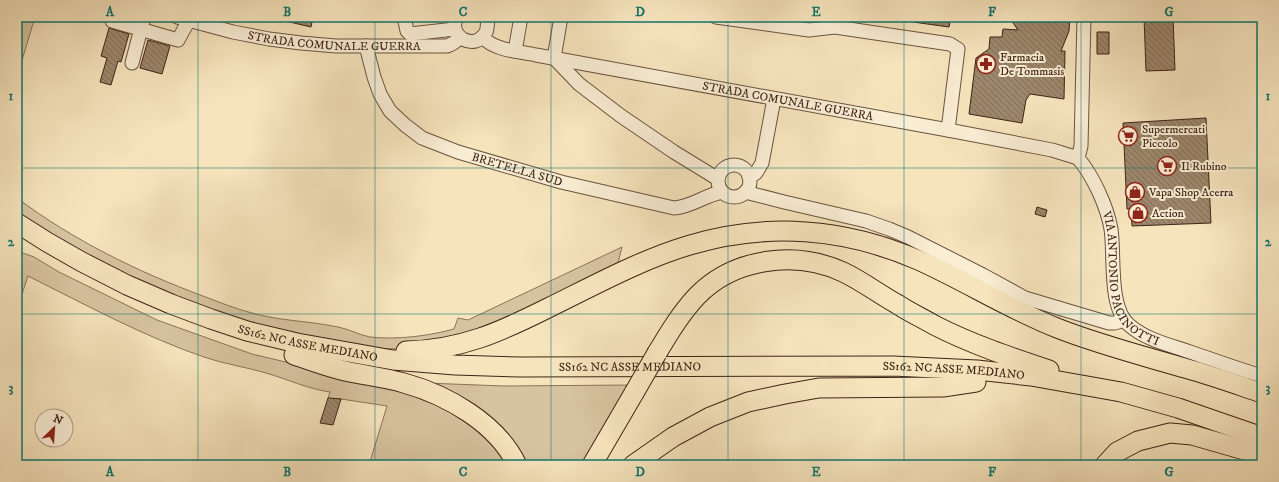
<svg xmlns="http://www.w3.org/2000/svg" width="1279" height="482" viewBox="0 0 1279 482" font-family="'IM FELL DW Pica',serif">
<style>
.grass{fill:#d7c3a0;stroke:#8a735a}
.building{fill:url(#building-back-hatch);stroke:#3d2315}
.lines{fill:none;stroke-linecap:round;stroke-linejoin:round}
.minor-casing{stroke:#6b533f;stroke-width:15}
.highway-casing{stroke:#3d2315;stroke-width:21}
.minor{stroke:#f9edd4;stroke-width:13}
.highway{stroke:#f6e4bd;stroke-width:19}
.highway-bridge-casing{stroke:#3d2315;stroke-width:21;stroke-linecap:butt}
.highway-bridge{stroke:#f6e4bd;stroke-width:19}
.grid{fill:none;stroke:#0f766e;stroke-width:1;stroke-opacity:0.55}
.labels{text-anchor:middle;stroke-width:4;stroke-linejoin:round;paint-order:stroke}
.street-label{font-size:12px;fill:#3d2315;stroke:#f9edd4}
.poi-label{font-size:12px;fill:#3d2315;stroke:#f9edd4;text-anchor:start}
.neatline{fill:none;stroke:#0f766e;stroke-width:1.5}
.grid-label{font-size:13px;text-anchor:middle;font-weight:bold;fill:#0f766e}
</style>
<defs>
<pattern id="building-back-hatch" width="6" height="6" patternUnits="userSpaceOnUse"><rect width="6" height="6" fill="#9d876c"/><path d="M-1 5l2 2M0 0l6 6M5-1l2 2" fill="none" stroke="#816e58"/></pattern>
</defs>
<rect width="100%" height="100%" fill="#f6e4bd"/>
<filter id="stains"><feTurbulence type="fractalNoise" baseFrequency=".005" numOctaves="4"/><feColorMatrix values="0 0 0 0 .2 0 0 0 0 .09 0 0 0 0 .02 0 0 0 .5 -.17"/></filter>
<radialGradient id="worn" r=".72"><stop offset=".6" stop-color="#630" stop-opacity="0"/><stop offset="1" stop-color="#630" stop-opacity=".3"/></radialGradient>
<path class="grass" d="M17,17H35L17,77Z
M17,198C73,240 138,272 203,296C219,302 236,309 252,313C280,321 310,321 338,327C349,329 359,335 370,337C396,340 429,336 454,329L458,318L468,320L622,247L616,271L496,329L421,348L379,349L292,334L218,314L178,300L56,241L17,214Z
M17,251L34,257L59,272L157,320L252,354L336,374L398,385L473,422L513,465H369L387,406L341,399L328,398L330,392C308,389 287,379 266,373C246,367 224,364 204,357C145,337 84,304 28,276L22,294L17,293Z
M425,383L504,386L631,385L585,465H522Z"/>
<path class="building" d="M282,17H313L311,27L281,20Z
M913,17H951L949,27L913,22Z
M1009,17H1070L1069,31L1061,51H1065L1064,99L1030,94L1026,100L1022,123L969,114L976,58L989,49L990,37H1002L1003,29L1018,30Z
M1144,17H1173L1175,70L1146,71Z
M109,28L129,34L121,62L118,61L111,85L100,82L107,58L101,56Z
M1097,32H1109V54H1097Z
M148,40L170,46L162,74L140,68Z
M1206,118L1211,223L1132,226L1131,209H1127L1123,123Z
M1037,207L1047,210L1045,217L1035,214Z
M328,398L341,399L333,425L320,423Z"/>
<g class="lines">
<defs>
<g id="minor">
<path d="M113,17L112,21L178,40L189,20"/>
<path id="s1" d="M177,17L233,32L269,39L301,43L336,46H447C452,44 458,42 458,35"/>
<path d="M404,17L407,31L410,34L455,29"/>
<path d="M457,17C446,37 476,52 486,32C488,28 487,22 488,17"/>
<path d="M716,17L809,30L835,27L950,44L958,49L948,130"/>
<path id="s2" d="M482,37C496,51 518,51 536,55L948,130L1052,150L1078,158"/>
<path id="s3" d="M366,46L374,77L380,94L390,111L405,125L422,138L458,152L561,182L674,208C692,207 705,195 722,192"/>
<path d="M515,51L521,17"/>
<path d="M554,58L579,84L621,116L674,152L718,179"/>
<path d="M554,58L561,17"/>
<path d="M132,63L144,17"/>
<path id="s4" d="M1078,158C1093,176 1107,206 1111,229C1115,255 1108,307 1129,325C1146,340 1170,345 1190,352C1214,360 1238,369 1262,376"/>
<path d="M1078,158L1081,146L1084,17"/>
<circle cx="734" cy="181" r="16"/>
<path d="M749,177L756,173L762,163L774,99"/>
<path d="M745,192L784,202L866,221L889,229L908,237L983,275L1025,298L1109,323H1115L1124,320"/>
</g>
<g id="highway">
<path id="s5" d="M17,223L47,242L82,262L127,285L171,304L211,319L247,331L297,343L393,360L455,365L520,367L893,366L977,370L1031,376L1121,392L1178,408L1262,437"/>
<path d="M406,351C461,350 500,332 548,308C593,286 642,259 690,245C767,222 845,228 918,260C965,281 1009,309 1057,328C1100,345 1144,356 1188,369C1213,376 1238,385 1262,393"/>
<path d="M657,353C669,333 681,313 697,296C734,258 795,250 843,272C862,281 879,294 897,304C909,312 922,318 934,325C971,344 1010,357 1049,370"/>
<path d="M294,355C309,360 325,366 341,370C361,375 383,377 404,383C447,395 497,423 517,465"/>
<path d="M592,465L634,393"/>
<path d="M633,465L673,437L710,417L748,402L785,394L819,388L943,387L976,382"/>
<path d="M1105,465L1117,452L1138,441L1170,433L1192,435L1262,455"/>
</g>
</defs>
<use href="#minor" class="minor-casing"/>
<use href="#highway" class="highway-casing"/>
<use href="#minor" class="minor"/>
<use href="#highway" class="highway"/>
<defs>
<path id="highway-bridge" d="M634,393L657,353"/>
</defs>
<use href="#highway-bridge" class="highway-bridge-casing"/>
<use href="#highway-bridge" class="highway-bridge"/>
</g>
<path class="grid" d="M198,17V465M375,17V465M551,17V465M728,17V465M904,17V465M1081,17V465M17,168H1262M17,314H1262"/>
<defs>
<symbol id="pharmacy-ring" viewBox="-11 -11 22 22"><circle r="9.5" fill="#f9edd4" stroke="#8f2418" stroke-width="1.5"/><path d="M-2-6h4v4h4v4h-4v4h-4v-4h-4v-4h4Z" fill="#8f2418"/></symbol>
<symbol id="supermarket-ring" viewBox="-11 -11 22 22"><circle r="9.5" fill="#f9edd4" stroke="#8f2418" stroke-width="1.5"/><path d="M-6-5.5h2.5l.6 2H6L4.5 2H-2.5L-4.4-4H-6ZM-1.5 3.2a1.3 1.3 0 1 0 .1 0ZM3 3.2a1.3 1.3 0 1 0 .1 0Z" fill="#8f2418"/></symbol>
<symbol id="shop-ring" viewBox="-11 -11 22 22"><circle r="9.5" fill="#f9edd4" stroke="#8f2418" stroke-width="1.5"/><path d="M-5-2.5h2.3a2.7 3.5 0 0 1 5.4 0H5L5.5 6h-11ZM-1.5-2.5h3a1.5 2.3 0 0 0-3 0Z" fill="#8f2418"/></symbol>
</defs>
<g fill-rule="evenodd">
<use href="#pharmacy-ring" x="975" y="53" width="22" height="22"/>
<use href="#supermarket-ring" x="1117" y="125" width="22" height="22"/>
<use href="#supermarket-ring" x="1156" y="155" width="22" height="22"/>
<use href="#shop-ring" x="1124" y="181" width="22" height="22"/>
<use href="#shop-ring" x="1127" y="202" width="22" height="22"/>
</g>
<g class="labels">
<g class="street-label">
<text dy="4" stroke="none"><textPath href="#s1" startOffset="160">STRADA COMUNALE GUERRA</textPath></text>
<text dy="4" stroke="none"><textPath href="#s2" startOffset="314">STRADA COMUNALE GUERRA</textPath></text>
<text dy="4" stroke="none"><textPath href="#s3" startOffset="212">BRETELLA SUD</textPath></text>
<text dy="4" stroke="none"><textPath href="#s4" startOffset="137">VIA ANTONIO PACINOTTI</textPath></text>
<text dy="4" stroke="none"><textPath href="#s5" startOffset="317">SS162 NC ASSE MEDIANO</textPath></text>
<text dy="4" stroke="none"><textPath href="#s5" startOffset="641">SS162 NC ASSE MEDIANO</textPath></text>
<text dy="4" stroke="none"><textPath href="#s5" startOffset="965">SS162 NC ASSE MEDIANO</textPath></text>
</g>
<g class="poi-label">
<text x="1000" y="61">Farmacia<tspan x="1000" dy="14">De Tommasis</tspan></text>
<text x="1142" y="133">Supermercati<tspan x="1142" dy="14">Piccolo</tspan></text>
<text x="1181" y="170">Il Rubino</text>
<text x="1149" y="196">Vapa Shop Acerra</text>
<text x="1152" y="217">Action</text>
</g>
</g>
<rect width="1279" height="482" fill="none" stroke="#f6e4bd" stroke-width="44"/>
<g transform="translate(54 428) rotate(25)"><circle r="19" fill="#f9edd4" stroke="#ae9c88"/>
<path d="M0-3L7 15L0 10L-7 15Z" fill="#8f2418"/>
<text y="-6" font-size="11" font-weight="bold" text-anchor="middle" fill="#3d2315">N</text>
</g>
<rect x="22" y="22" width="1235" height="438" class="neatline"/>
<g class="grid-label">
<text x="110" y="16">A</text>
<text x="287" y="16">B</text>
<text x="463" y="16">C</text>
<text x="640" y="16">D</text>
<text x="816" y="16">E</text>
<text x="992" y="16">F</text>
<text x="1169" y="16">G</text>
<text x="11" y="100">1</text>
<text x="1268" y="100">1</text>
<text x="11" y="246">2</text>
<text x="1268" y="246">2</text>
<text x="11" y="392">3</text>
<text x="1268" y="392">3</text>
<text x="110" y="476">A</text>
<text x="287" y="476">B</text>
<text x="463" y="476">C</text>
<text x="640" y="476">D</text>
<text x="816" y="476">E</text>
<text x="992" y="476">F</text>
<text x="1169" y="476">G</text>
</g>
<rect width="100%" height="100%" filter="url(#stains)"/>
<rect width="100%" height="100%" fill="url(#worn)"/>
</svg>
